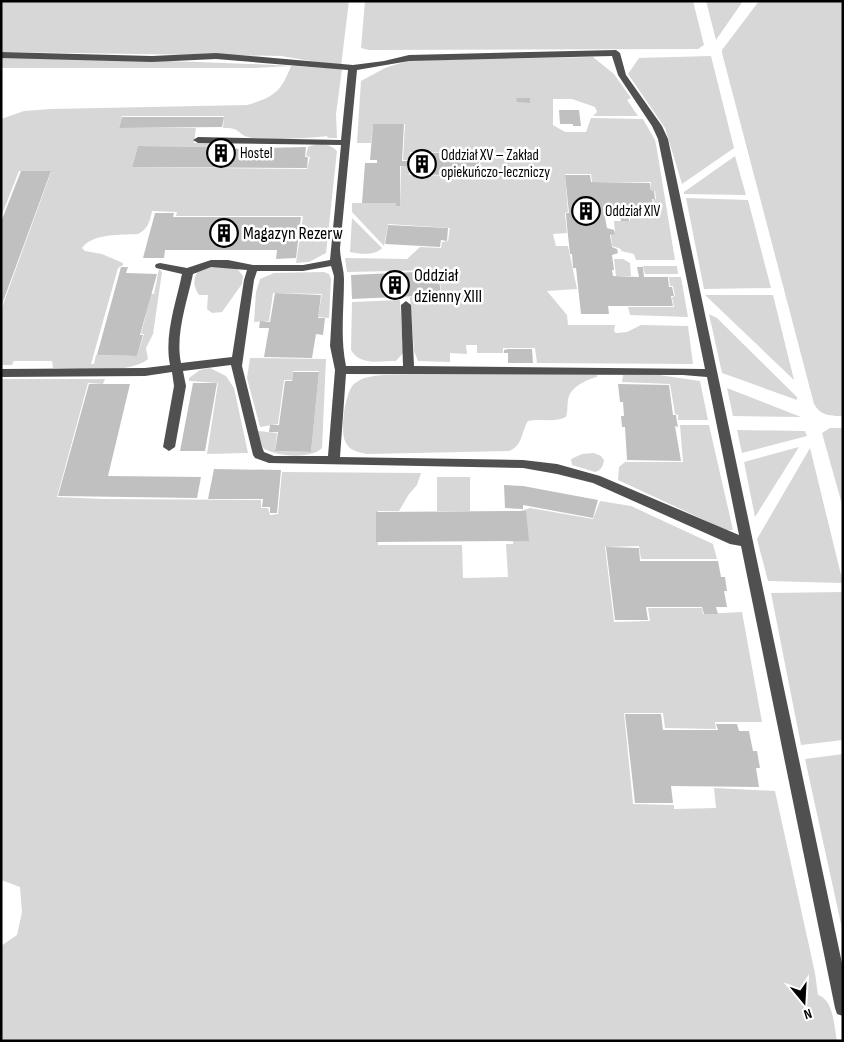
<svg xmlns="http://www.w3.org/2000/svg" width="844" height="1042" viewBox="0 0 844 1042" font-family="'Sofia Sans Condensed',sans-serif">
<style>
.green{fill:#d7d7d7}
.building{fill:#c0c0c0}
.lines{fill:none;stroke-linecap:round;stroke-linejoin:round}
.minor{fill:#505050;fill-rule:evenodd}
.labels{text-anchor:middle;stroke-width:5;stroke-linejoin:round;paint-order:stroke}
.far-poi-label{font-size:15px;fill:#000;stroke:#fff;text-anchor:start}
.poi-label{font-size:18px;fill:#000;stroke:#fff;text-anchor:start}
</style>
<rect width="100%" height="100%" fill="#fff"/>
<path class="green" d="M1,1H349L341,66L281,56L1,52Z
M365,1H693L704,45L698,49L369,50L361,48Z
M706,1H743L716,40Z
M759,1H843V416C830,416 821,416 814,404L722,53V50Z
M711,56L734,148L682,184L665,128L628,74L639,58Z
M1,57C115,60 228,61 342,69L336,114L337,138H328L327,136C316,138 257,141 248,137C236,133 240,127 223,128L224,116H122L119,128H196L194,143H216L215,147L138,146L132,167L307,169L310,157L306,156L308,147C318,143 329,143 337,151L326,253L309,262L296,263L303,216H176L177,212L152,211C150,221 148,229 138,234C122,235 92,233 82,248L85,251L102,254L123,263V265L118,268L91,364H94L96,355L137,356L144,334H141L151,294H154L159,269L162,272L153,334L146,348L148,359C129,375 77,368 53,368L52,361H14L12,365H1V310L51,172L19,171L1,217V119L24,111L51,109L247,105C274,97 281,92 291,66L255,68H1Z
M593,57L614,74L631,98L627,100L638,116H593L597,112L595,107L572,99H553V125L565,132H586L591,118L643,119L655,140L657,150L675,260H636L634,254L621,251V249L612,246L611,235L615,233L614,221H630L629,208H655L653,199H656L655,191H651V182H592L591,174H565L568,212L565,213L567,233L553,234L556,246H568L577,289L547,291L567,315L568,325H615L614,331L616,333L627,332L641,325L688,326L693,364L537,363L535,348H503V353H477V345H466L467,354L450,353V362L418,361L414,351L410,297L442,296L438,270L347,272L345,258L407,259L420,247L441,248L442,242L448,241L450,228L388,224L384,246L352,212V203H396V206H400L401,166H409V175L482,176L483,173H480V155L482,152H410V160H403L405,124H373L371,143H357L361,81L385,68L410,60Z
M735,156L746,195L684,194V192Z
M686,198L748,200L771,288L704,289Z
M352,218L382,248C375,256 360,254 350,252Z
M614,259H623L630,263L631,276H616Z
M235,266L243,276L242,284L222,312L212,313L207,309L208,295H199C193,286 193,280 198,270L205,267Z
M643,266H677L678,274H645Z
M324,272L329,274L331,279L329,318L318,317L322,294L275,293H273L269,321L254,322L256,292L260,279L274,273Z
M669,277H681L688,317L630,315L628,307H674L672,297L675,296L673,286H670Z
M705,295H773L794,380Z
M400,300L403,353L396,361C380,361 360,366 351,350L352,302Z
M709,314L717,318L797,397V400L722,373Z
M250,358L326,359L322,448C311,460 271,457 259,445L258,431L277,433L275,451L311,452L319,371H293L292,380H284L278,424L260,427L247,378Z
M210,368L226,376L234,388L248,453L207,454L218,383L189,381V378L200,370Z
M383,375H597V377C586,380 570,387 568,400C567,406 568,411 566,417C554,423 541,418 528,421C521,432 523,446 509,451L367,454C358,452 349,451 345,441C340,431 345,392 354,384C362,377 373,376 383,375Z
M623,375H659L700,381L708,420H678V415L675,414L670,384L622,382Z
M1,379H105L103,384L88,383L57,497L103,499L261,500V508H268L270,515L278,514L282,472L421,473L417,485L409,494L399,511H378V545H462L463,578L508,577L506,544H513L514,513L530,508L593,519L600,501L631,506L713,544L717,559H641L639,546L605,547L614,622L650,621L648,608H702L703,614L742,612L762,722H715L716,729L665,728L663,713H624L633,804L674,805V809L716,808L714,788L775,791L815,973L818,995C834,1000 834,1027 837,1041H1V946L17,935L22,912L20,887L1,880Z
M727,388L801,417L733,416Z
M680,425H709L733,530H726L618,480L619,467L625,462H683Z
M830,428H843V508L822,433Z
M737,430L805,431L807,436L742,453Z
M799,447L755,517L744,462Z
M810,448L843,583L768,581L757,539Z
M594,453L601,456L604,460C603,467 601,470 595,472L572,465L571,459L582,454Z
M437,477H470V511H437Z
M843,592V740L801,745L771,593Z
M843,754V933L805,759Z"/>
<path class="building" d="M516,98H530V103L517,102Z
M559,110H579L581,126H573V124H560Z
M122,117H224L222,127L119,128Z
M373,124H404L402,161H410L411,153L481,152L482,154H479V174H482V176L410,174V166H400V206H396V203H362L365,163H377V160H370Z
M216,144H227L226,149L306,147L305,157H308L307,168L132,167L138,146L215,147Z
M21,171H51L1,307V222Z
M565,175H590L591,182L650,183L651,191H654L655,199H652L654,208H628L629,221H621L619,208L603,207L607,228L614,230L615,234L610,235L612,247L617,249L618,253L612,255L614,270H612L613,276L639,277L637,267H643L644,277H668L669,287H672L674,296H671L673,306H608L609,314H581L576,268H573L572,254H570L567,226L566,213H569Z
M155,213H174L173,217H301L296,258L276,259L277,250H165L164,258H143Z
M388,225L448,228L447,241L441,240L440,247L385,244Z
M121,267H128L126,273L157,274L140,335H143L137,356L97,355Z
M438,271L441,295L352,299L351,275Z
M275,293L321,295L318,318H325L323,335L316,334L312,358L264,357L269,328H259L260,321L270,322Z
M508,349H532L533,363H508V353H504V350Z
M293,372H319L311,452L275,451L278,432H269L270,425H279L285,381H292Z
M193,383H217L205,451H180Z
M89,384H130L108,476L201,477L197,498L58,496Z
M618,384L669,385L673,415H676L677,422L678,427L675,426L681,461L627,460L625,427H622L621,416H624L623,402H620Z
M214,469L281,470L277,513H270V507H262L263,499H208Z
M504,485L523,486L598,500L593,518L523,505V509L505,508Z
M526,511L529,541L376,542V512Z
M606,547L639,548L640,561H718L721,577H725L727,591H724L727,607H716L718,614H704L702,607H646L648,620H615Z
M625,714H661L663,730H718L716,724H737L739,731H749L753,751H757L760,768H756L759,787L671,786L673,803H635Z"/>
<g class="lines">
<path class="minor" d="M616,50L620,53L626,75L662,126L668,139L843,968V1016L837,1014L835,1008L741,546L730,544L593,483L557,474L523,468L269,463L255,458L253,455L231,365L183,371L186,386L175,447L169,451L163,447L174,386L172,372L145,376L1,377V369L145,368L170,365C164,335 176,303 182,274L156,268L155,266L156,264L160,263L187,268L211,260H228L253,265H303L330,260L341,145L198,143L193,140L198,137L341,140L348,70L216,59L152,62L1,58V52L152,56L216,53L353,65L384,61L409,55ZM612,56L618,75L652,126L658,139L705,369L414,366L411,305L406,301L401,305L403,366H346C340,337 344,309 344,279C344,269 340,259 340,248L357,70L409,61ZM331,266L334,276L330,346L335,370L328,456H274L264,452L262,447L242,366L254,280L257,271H303ZM211,267L247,270L244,280L232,357L181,363C175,335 187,302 193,274ZM346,374L683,375L707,377L739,535L600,476L557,464L523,460L340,457Z"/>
</g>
<defs>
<symbol id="building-ring" viewBox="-11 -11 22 22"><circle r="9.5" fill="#fff" stroke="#000" stroke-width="1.5"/><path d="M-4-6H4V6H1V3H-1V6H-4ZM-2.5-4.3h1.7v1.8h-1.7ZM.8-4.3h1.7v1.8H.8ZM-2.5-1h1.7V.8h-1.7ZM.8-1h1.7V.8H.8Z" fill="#000"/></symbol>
</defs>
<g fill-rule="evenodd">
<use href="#building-ring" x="205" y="137" width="32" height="32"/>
<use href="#building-ring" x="406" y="148" width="32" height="32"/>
<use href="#building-ring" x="570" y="195" width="32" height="32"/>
<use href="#building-ring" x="208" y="217" width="32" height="32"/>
<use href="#building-ring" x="379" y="269" width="32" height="32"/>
</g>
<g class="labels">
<g class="far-poi-label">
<text x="240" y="158">Hostel</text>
<text x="441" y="160">Oddział XV – Zakład<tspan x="441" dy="17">opiekuńczo-leczniczy</tspan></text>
<text x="605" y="216">Oddział XIV</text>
</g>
<g class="poi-label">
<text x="243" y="239">Magazyn Rezerw</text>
<text x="414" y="281">Oddział<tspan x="414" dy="21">dzienny XIII</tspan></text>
</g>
</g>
<rect width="844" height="1042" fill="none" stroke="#000000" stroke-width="5"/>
<g transform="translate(804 1002) rotate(162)" stroke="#ffffff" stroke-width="4" paint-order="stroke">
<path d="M0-4L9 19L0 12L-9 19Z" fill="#000000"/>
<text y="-8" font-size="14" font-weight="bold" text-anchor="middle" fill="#000000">N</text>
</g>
</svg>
